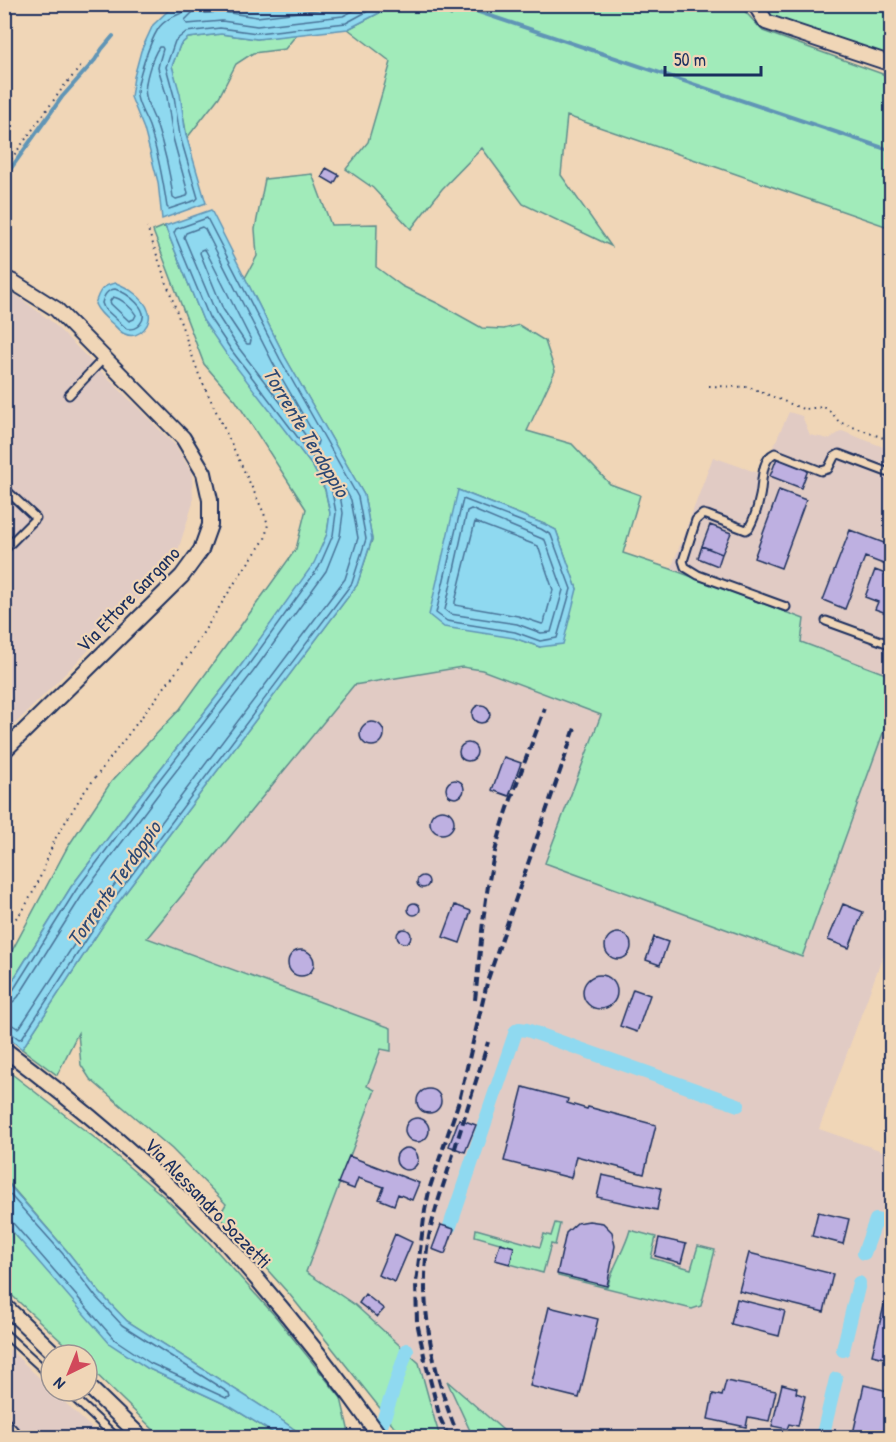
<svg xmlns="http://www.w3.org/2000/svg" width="896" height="1442" viewBox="0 0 896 1442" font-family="'Patrick Hand',sans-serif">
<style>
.built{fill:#e1cbc4}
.green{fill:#a1ebba;stroke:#5e8d8c;stroke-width:1.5;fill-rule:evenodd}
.water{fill:#8fd9f0;stroke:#6195b6;stroke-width:1.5}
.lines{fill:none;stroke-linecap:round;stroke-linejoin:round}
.shore{stroke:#497398;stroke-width:1.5}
.stream{stroke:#6195b6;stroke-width:4}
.canal{stroke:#8fd9f0;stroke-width:14}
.building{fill:#beb0e1;stroke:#1b2f5e;stroke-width:1.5}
.service-casing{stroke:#1b2f5e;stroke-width:11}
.minor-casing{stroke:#1b2f5e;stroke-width:18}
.path{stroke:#1b2f5e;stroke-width:2;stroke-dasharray:1.5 4.5;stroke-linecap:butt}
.service{stroke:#f0d6b7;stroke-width:7}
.minor{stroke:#f0d6b7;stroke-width:14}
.rail{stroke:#1b2f5e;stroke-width:4;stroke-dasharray:9 4.5;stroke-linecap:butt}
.labels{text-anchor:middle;stroke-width:4.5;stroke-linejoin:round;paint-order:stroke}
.street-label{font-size:20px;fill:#1b2f5e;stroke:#f0d6b7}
.water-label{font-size:21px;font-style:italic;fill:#2c4874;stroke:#f0d6b7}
</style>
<rect width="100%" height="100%" fill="#f0d6b7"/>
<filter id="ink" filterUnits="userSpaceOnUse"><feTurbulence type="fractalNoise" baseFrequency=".0167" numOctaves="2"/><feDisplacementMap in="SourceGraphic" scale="12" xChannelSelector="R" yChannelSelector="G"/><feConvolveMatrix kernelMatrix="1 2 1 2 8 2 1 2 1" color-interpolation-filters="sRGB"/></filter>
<g filter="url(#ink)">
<path class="built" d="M5,289L9,290L51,321L176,446L192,473L193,503L173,566L5,734Z
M789,412L802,416L810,435L829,439L842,431L891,450V934L819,1129L891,1154V1437H410L248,1227L172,1149L90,1079L81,1065L89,1008L354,685L452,423L640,495L622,553L671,569L713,457L761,474Z
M4,1344L51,1389V1391H53L101,1437H5Z"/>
<path class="green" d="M456,4L735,5H739L763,31L891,77V228L716,167L567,116L561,175L611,246L523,204L482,148L442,189L411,229L373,188L346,169L368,142L391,62L348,29L381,12L390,5H434L451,16Z
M762,5H891V57L771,17Z
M221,34L257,39L297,34L285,49L253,53L236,64L219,97L187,138L180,97L172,66L180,45L188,38Z
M312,174L331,225L377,224L376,267L402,286L439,304L482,328L504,329L519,325L545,341L555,371L527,431L572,444L610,484L640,495L623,553L671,569L804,619L801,642L891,676V711L802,957L545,863L601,715L482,670L462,667L354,685L147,938L391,1028V1051L381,1049L367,1086L375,1090L306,1272L355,1305L419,1363L435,1421L440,1437H402L387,1417L290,1295L219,1216L226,1204L172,1149L90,1079L81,1065L78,1033L57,1075L22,1049L117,904L357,585L372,540L364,495L285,357L245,278L257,256L255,229L265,179ZM458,490L544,524L556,530L577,589L540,647L514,638Z
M165,226L203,320L313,467L325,490L330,513L327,534L315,563L242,664L151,781L71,887L5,993V964L67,848L111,782L180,709L268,588L296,549L306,509L236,401L204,364L153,231Z
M4,1068L100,1142L163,1196L206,1239L276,1317L341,1398L350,1437H305L266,1409L127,1321L100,1293L67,1251L5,1179Z
M4,1223L33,1254L147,1368L229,1406L272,1432L277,1437H161L87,1365V1355H76L5,1289Z
M555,1223L560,1224L555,1245L551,1244L543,1273L510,1264L514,1247L475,1236L476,1229L540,1247L544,1234L551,1236Z
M630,1230L656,1237L651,1258L691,1269L698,1246L715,1250L701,1306L692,1309L558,1276V1274L608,1285C613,1266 625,1249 630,1230Z
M447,1381L511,1437H473Z"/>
<path class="water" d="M190,5L231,6L277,4L390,5L381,12L348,29L257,39L221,34L188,38L180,45L172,66L180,94L186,135L206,203L162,219L158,182L144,129L131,97L134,77L141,51L153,25L169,10Z
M211,210L285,357L364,495L372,539L357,585L117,904L22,1049L5,1035V993L71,887L151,781L242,664L314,563L327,534L330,513L325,489L313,467L227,355L203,320L165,226Z
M116,283C127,287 144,298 148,310C154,322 139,341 125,334C121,333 117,328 114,325C106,318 99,313 95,304C99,291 102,285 116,283Z
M458,490L544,524L556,530L577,589L563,644L540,647L514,638L444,627L429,615Z
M4,1179L67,1251L100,1293L127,1321L266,1409L305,1437H277L272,1432L229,1406L147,1368L110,1344L5,1223Z"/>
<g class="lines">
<path class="shore" d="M186,4L184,12C174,16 164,20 158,29C150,42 136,81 137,96C138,105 145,116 149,126C158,152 163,180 167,207L169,209L196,200L198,198L180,136L174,96L166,67L175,41L186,32L220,28L257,33L346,23L381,4
M194,4L192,13L185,20L187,24L222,21L257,26L343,16L366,4
M203,4V11L205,13L223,12L257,17L341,7L347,4
M159,47H162L163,49L159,63L158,68L167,97L173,138L188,193L187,196L176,199L173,197C170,172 164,147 156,123C153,115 147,105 146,96C143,85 152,57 159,47Z
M202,227L205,229L273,363L318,441L317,445H313L238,347L216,313L184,237L186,233Z
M204,249L206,251L251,340L250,344H247L245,342L223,309L200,253L201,250Z
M115,289C127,293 152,310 140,324C136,329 132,329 127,329L104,308L102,303C104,295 107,290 115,289Z
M113,297C121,298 132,308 136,315L134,319L129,321L111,304L110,301Z
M463,499L541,529L551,535L571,589L557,638L540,641L515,632L447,621L436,613Z
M471,509L545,540L563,590L551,632L541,633L517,624L450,614L445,610L467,511Z
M475,522L538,546L553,590L544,623L542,624L518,616L455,605V602Z
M4,996L9,995L12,992L76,890L156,784L247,667L319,567L333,535L336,513L331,486L318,464L232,351L209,317L174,233L176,229L207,218L280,359L358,497L366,539L352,583L112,901L22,1038L19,1039L10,1032L4,1031
M4,1003L13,1002L18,997L83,894L162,789L253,672L326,571L340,536L343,513L339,489L341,487H344L351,500L358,538L345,579L106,896L20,1027L17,1028L11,1024H4
M4,1188L63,1254L96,1297L122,1325L229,1393L230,1397L226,1398L150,1363L114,1339L12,1222L4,1219"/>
<path class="stream" d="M455,4L892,151
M4,178L62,97L95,60L102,49L113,36"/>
<path class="canal" d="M450,1226L516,1031L519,1029L527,1030L738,1105
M864,1253L876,1220L892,1224
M843,1350L859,1283
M377,1438L407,1350
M822,1438L836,1379"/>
</g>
<path class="building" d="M326,168L339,175L334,184L322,177Z
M777,458L808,470L801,488L770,476Z
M779,490L806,500L781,568L754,558Z
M710,525L731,533L722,554L702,546Z
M850,530L892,546V615L875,609L878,602L865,597L875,570L888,575L891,567L865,557L845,609L823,600Z
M702,546L722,554L718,566L698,558Z
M472 714a9 9 0 1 1 18 0a9 9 0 1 1-18 0Z
M360 734a12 12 0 1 1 24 0a12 12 0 1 1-24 0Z
M459 752a9 9 0 1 1 18 0a9 9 0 1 1-18 0Z
M504,757L521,763L509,796L492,790Z
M446 789a9 9 0 1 1 18 0a9 9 0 1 1-18 0Z
M430 822a12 12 0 1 1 24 0a12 12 0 1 1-24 0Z
M417 882a6 6 0 1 1 12 0a6 6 0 1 1-12 0Z
M408 909a6 6 0 1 1 12 0a6 6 0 1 1-12 0Z
M843,904L863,912L849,948L828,940Z
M455,905L471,911L460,943L443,937Z
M397 936a7 7 0 1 1 14 0a7 7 0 1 1-14 0Z
M605 946a13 13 0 1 1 26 0a13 13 0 1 1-26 0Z
M654,937L668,942L660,965L646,960Z
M288 963a13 13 0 1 1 26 0a13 13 0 1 1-26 0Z
M583 992a17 17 0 1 1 34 0a17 17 0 1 1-34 0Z
M633,989L650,995L637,1032L620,1026Z
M523,1087L568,1099L567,1103L587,1109L588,1107L656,1125L644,1174L576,1156L571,1178L504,1161Z
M417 1101a12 12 0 1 1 24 0a12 12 0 1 1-24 0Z
M405 1130a12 12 0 1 1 24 0a12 12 0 1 1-24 0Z
M459,1119L476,1125L465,1152L449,1146Z
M396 1159a11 11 0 1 1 22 0a11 11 0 1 1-22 0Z
M349,1156L419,1183L412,1200L398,1194L394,1205L379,1199L384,1187L358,1178L354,1189L338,1183Z
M602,1175L661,1188L657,1210L597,1197Z
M818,1212L849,1219L843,1244L812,1236Z
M589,1221L603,1223L612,1232L615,1246L607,1286L557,1274L566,1233L577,1223Z
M441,1225L454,1229L445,1254L432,1249Z
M395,1234L412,1242L395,1282L378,1275Z
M659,1238L686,1244L681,1263L655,1256Z
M500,1243L514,1247L510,1264L495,1260Z
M749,1253L833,1274L824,1312L739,1291Z
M889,1285L892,1286V1360L872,1355Z
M365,1294L384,1309L377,1317L359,1303Z
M737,1299L785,1311L779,1336L731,1324Z
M549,1307L598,1319L579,1398L530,1386Z
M726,1381L776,1391L769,1421L748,1417L746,1427L708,1419L713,1394L722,1396Z
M782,1384L797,1388L796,1393L805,1396L798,1426L789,1424L787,1429L772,1426Z
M864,1385L892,1392V1402L883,1438H852Z"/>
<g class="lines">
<defs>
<path id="service" d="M69,395L104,358
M4,488L36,518L4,550
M786,607L698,575L685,567L683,561L696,520L703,514L707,515L746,530L749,528C754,519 758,507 760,496C763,483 760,460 775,453L821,471L828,469L834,457L839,454L892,474
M826,621L892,645
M4,1333L51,1376
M67,1391L117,1438
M4,1420L21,1438"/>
<path id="minor" d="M755,4L766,22L892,64
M4,278L13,282L56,309L183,438L204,473L210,500V525L201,550L182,576L4,751
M4,1049C79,1105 150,1165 215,1231C230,1246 243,1263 257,1279C301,1330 342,1383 381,1438
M4,1305L56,1355
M87,1385L142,1438"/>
</defs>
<use href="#service" class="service-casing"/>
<use href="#minor" class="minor-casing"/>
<path class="path" d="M4,169L64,86L83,64
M709,386L749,387L803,409L824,407L832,413L839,422L892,441
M4,932L23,910L37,885L55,839L82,795L189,655L239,576L265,539L268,524L263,511L199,375L147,227"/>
<use href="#service" class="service"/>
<use href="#minor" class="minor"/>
<path class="rail" d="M475,1000C480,954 483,905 493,860C505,808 527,758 545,708
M449,1438L440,1418L425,1360L417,1322L416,1283L425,1210L430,1187L459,1101L488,979L576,725
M459,1438C435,1381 419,1311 427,1249C431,1219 442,1190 451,1161C463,1121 476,1082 488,1042"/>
</g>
</g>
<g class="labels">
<g class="street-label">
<text transform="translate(128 599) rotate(-46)" y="7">Via Ettore Gargano</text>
<text transform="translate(208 1203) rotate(46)" y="7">Via Alessandro Sozzetti</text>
</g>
<g class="water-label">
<text transform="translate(306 432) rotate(59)" y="7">Torrente Terdoppio</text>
<text transform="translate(114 884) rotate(-55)" y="7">Torrente Terdoppio</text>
</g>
</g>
<rect width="896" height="1442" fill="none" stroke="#f0d6b7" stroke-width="24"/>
<rect x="12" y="12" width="872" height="1418" fill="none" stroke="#1b2f5e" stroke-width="2" filter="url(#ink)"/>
<g transform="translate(69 1373) rotate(223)"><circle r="28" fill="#f0d6b7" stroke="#9b9393" stroke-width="1.5"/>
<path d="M0-4.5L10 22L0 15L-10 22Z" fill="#d1495b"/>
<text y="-9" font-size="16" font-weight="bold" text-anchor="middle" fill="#1b2f5e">N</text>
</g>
<path d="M665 66v9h96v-9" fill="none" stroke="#1b2f5e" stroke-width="3"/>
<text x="674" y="66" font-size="18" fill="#1b2f5e" stroke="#f0d6b7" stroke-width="4.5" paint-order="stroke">50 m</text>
</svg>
